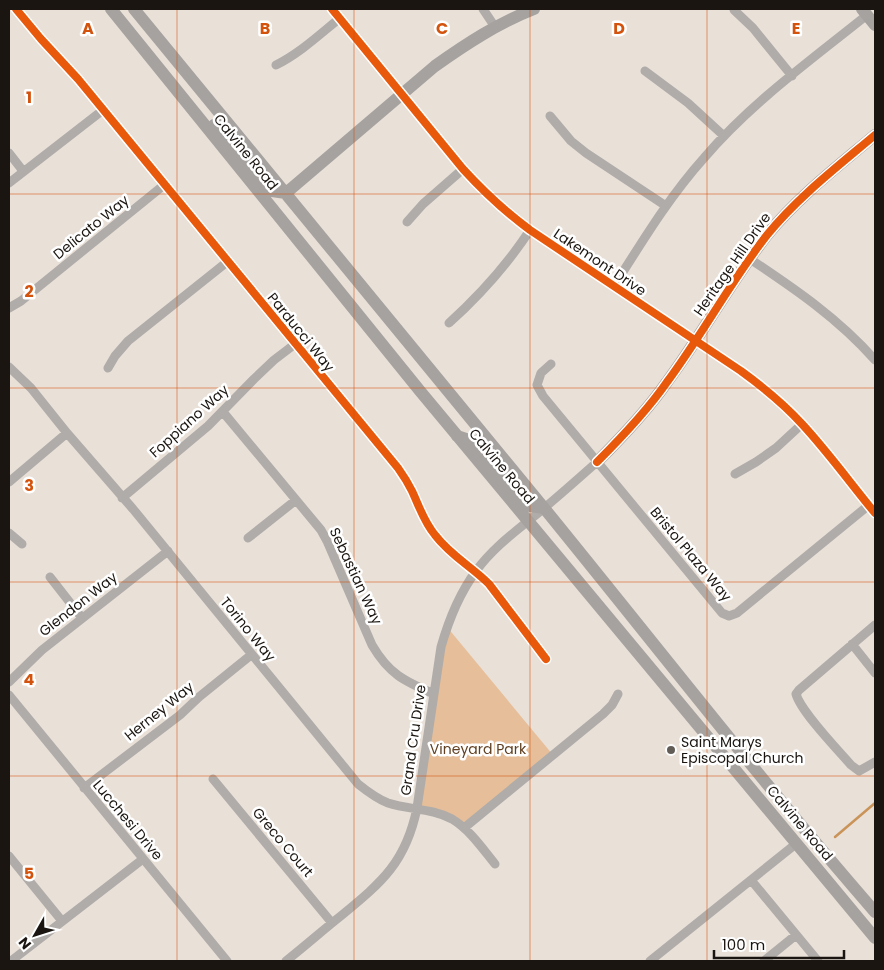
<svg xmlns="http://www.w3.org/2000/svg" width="884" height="970" viewBox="0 0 884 970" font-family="Poppins,sans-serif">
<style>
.green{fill:#e6be99}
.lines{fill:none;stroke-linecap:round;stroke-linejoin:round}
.stream{stroke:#ca9459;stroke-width:2.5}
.street{stroke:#b0aca9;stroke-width:9}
.secondary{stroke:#a6a29f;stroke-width:12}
.cycleway-casing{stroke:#fff;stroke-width:11}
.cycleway{stroke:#e8590c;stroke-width:8}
.grid{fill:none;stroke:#d3520c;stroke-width:1;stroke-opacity:0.55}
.poi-dot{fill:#625c56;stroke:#fff;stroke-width:2}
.labels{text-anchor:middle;stroke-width:5;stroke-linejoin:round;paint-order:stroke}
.street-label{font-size:14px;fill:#1a1510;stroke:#fff}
.poi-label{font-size:14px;fill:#1a1510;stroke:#fff;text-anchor:start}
.park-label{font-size:14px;fill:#604022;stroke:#fff}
.grid-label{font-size:16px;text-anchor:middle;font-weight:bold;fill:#d3520c;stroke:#fff;stroke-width:5;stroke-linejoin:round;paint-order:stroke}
</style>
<rect width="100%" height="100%" fill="#e9e0d8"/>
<path class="green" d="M447,627L553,755L464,828L417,808Z"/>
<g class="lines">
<path class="stream" d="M835,837L875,803"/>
<path class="street" d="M16,9L41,39L78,79L398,468C403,475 408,483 412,491C419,506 424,522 435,535C451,556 471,566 489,584L546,659
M332,9L463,169C485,193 504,211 530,230L741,371C763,387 784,404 802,424C828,452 851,484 875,513
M483,9L495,27
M734,10L753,28L792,76
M276,65C300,53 319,35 340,18
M645,71L688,103L724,136
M550,116L571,141L586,153L666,206
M9,153L23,171
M9,183L103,110
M407,222L423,204L463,169
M750,259C795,289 839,319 875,360
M614,286C642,242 669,197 704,158C751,103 811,60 867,15
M9,308L21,301L164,185
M449,323C480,295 507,265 530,230
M551,364L541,373L537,385L543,396L722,613L729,616L737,613L869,505
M9,367L31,388L67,433L133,509L358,784C368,792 377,799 388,803C409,810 432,808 452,819C470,830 482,848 495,864
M108,368L115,356L128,341L227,262
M223,412L321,530L327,541L372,645C389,674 404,681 434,694
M735,474L756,462L776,448L802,424
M9,482L67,433
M122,498L208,426L254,379L274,360L295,344
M9,533L22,544
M248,538L296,500
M50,577L82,618
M875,625L799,690L796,694C801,712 838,750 851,765L859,771L875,762
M852,644L875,673
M9,682L42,650L168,551
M9,695L227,961
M213,779L332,923
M84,788L180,715L199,697L251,655
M464,828L603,714L612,705L618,694
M9,856L62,921
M751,880L818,961
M11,961L143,859
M286,961C305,946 323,930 342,915C382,882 406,862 417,808L441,647C449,619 459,594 476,571C494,546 519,529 543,509C561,494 579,478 597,462
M650,961L797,843
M764,961L796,935"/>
<path class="secondary" d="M111,9L420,391L875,938
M134,9C271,175 407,342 544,508C654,643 761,781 875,912
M862,9L875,25
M214,125L218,128L231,143L272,191L286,193
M286,193L435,66C466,44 498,23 534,9
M457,436L478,443L530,506L544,508
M597,462C622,437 647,411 667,382C702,335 731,281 767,235C798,197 837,167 875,135"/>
<defs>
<path id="cycleway" d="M16,9L41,39L78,79L398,468C403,475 408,483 412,491C419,506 424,522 435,535C451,556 471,566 489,584L546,659
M332,9L463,169C485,193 504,211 530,230L741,371C763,387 784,404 802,424C828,452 851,484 875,513
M597,462C622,437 647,411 667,382C702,335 731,281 767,235C798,197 837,167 875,135"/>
</defs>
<use href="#cycleway" class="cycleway-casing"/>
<use href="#cycleway" class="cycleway"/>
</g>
<path class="grid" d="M177,9V961M354,9V961M530,9V961M707,9V961M9,194H875M9,388H875M9,582H875M9,776H875"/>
<circle class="poi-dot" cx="671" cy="750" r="5"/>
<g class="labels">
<g class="street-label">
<text transform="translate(246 152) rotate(51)" y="5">Calvine Road</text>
<text transform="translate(91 227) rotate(-39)" y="5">Delicato Way</text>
<text transform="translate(600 262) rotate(34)" y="5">Lakemont Drive</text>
<text transform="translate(732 264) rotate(-55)" y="5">Heritage Hill Drive</text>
<text transform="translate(301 332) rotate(51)" y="5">Parducci Way</text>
<text transform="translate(189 421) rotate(-42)" y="5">Foppiano Way</text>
<text transform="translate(502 466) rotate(50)" y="5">Calvine Road</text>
<text transform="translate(691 554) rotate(50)" y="5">Bristol Plaza Way</text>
<text transform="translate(356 576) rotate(65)" y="5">Sebastian Way</text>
<text transform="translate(78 604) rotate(-38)" y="5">Glendon Way</text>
<text transform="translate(248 629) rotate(51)" y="5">Torino Way</text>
<text transform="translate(159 711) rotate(-39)" y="5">Herney Way</text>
<text transform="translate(413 740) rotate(-82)" y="5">Grand Cru Drive</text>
<text transform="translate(128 820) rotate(50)" y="5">Lucchesi Drive</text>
<text transform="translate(800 823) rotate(50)" y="5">Calvine Road</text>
<text transform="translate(283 842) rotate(50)" y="5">Greco Court</text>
</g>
<g class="poi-label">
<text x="681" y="747">Saint Marys<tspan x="681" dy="16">Episcopal Church</tspan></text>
</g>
<g class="park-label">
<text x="478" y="754">Vineyard Park</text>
</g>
</g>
<g class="grid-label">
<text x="88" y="34">A</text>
<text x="265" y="34">B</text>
<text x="442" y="34">C</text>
<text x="619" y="34">D</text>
<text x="796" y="34">E</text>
<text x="29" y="103">1</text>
<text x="29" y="297">2</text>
<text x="29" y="491">3</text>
<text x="29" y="685">4</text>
<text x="29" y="879">5</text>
</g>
<rect width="884" height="970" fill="none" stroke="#1a1510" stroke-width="20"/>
<g transform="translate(35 935) rotate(231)" stroke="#ffffff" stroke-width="4" paint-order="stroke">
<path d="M0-4L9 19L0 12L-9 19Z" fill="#1a1510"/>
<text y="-8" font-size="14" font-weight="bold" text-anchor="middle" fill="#1a1510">N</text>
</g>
<path d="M714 950v8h130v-8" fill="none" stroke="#1a1510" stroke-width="2.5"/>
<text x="722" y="950" font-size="15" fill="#1a1510" stroke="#ffffff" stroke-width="4" paint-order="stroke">100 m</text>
</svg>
